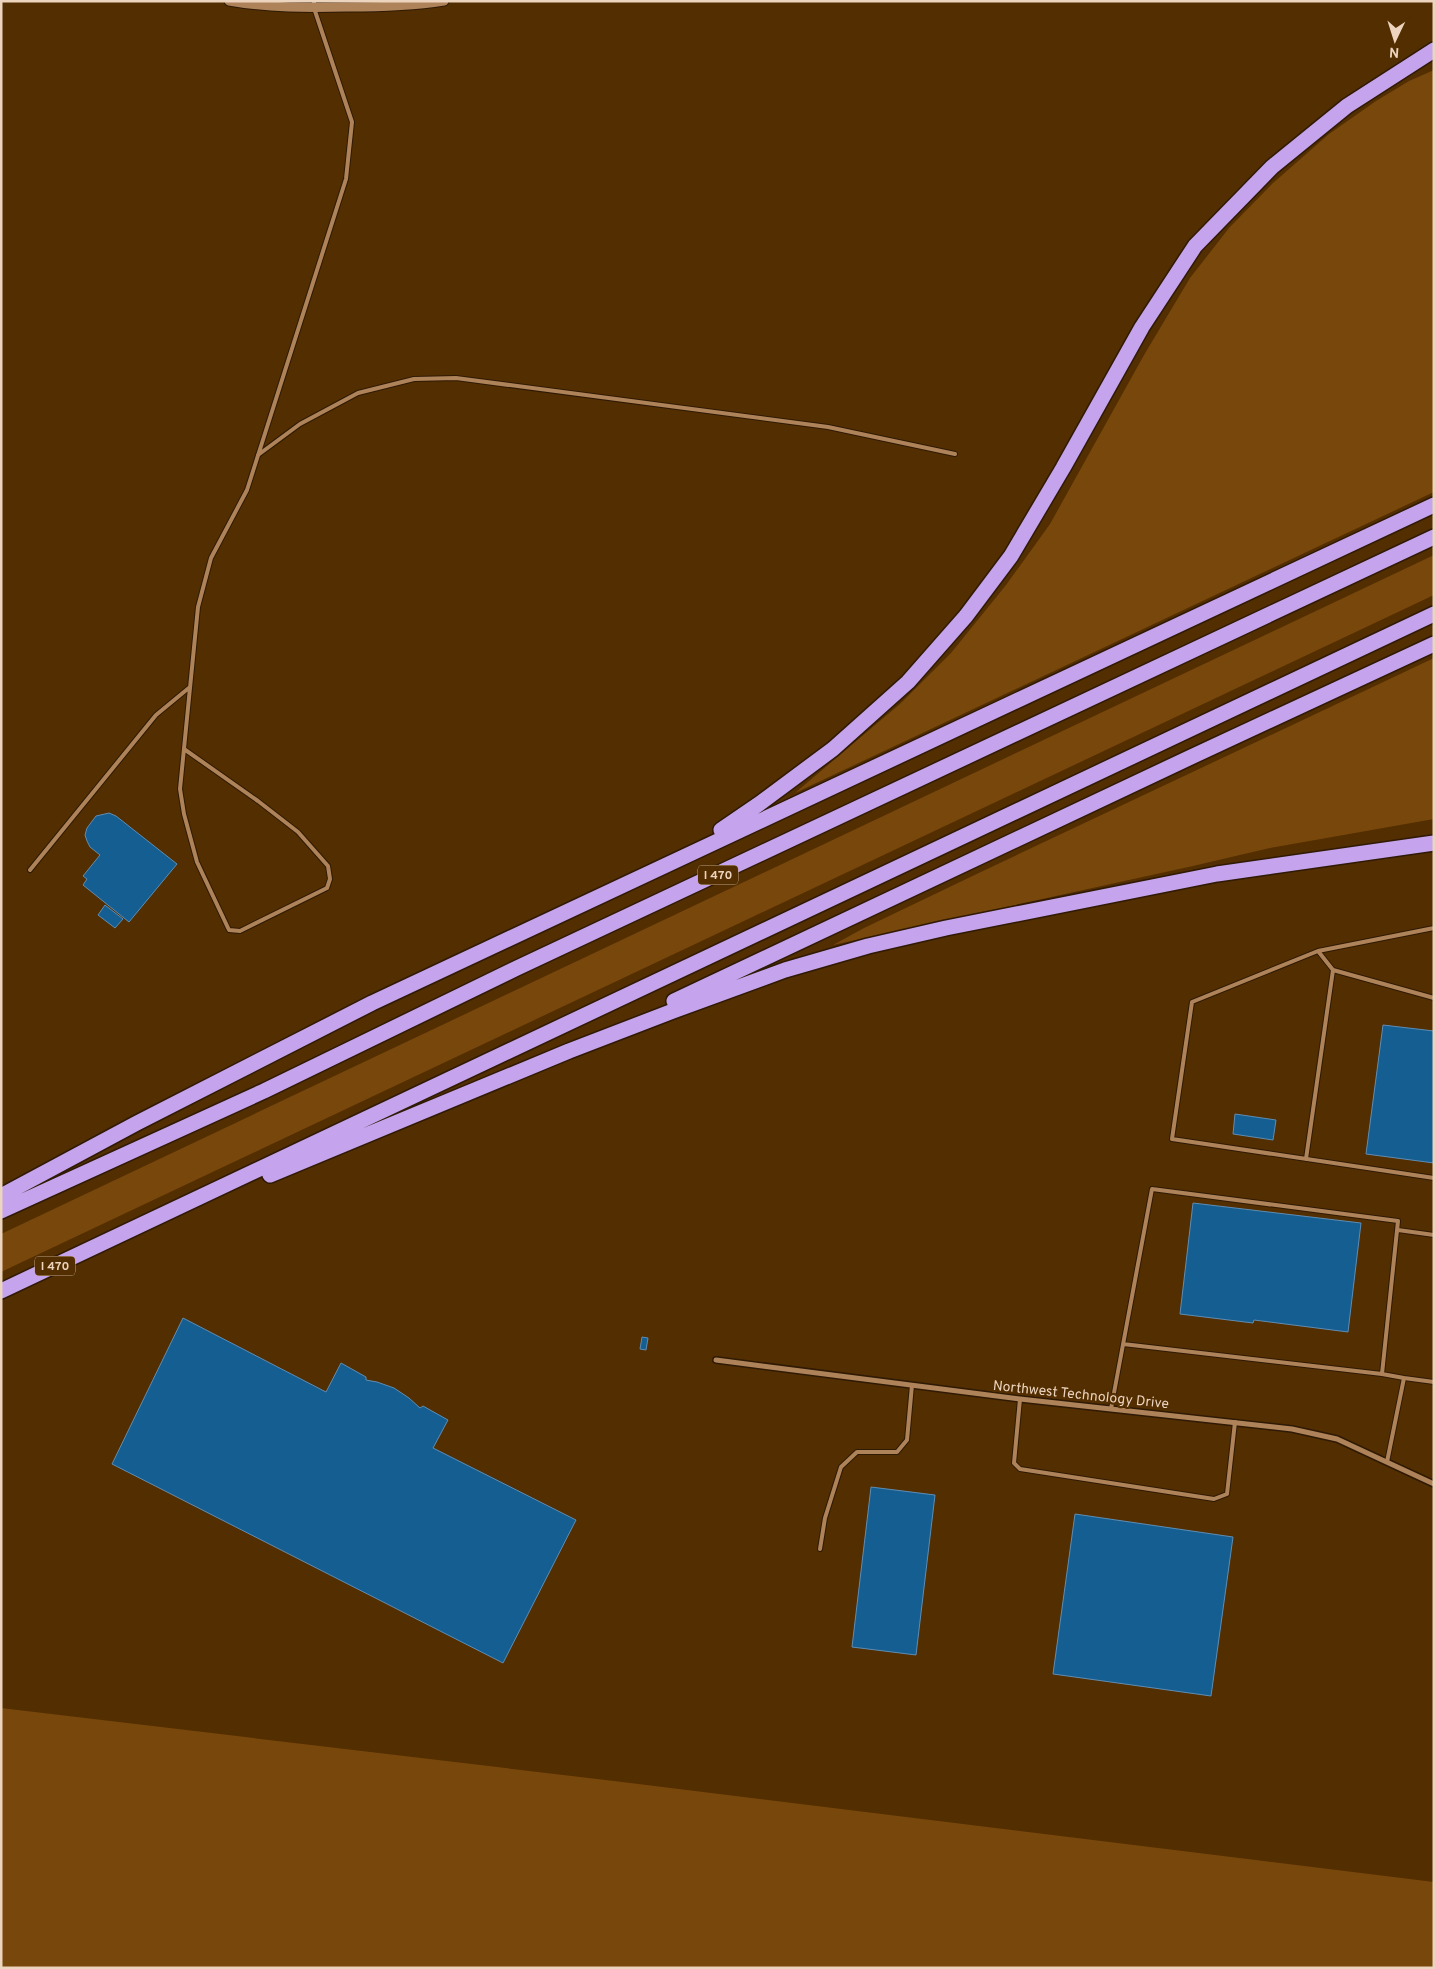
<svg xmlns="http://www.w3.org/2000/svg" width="1435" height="1969" viewBox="0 0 1435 1969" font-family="Overpass,sans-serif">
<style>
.green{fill:#78470b}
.building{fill:#155e91;stroke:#5e8db4}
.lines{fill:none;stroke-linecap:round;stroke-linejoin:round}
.service-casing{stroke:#2f1a05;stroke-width:6}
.minor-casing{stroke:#2f1a05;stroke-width:8}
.tertiary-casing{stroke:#2f1a05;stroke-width:11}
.motorway-casing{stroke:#2f1a05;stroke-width:18}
.service{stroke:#ae8359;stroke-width:4}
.minor{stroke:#ae8359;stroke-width:5}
.tertiary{stroke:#ae8359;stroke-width:9}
.motorway{stroke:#c5a4ed;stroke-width:15}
.labels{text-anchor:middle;stroke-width:4.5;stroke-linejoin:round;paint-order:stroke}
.shield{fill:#532e00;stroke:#bea286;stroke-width:1}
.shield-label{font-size:12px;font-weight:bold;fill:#ecd4bf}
.street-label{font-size:14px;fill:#ecd4bf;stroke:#532e00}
</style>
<rect width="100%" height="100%" fill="#532e00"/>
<path class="green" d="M1434,70V492L795,793L901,703L951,653L1006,585L1050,524L1144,355L1190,278L1229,228L1273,183L1329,134L1376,101L1409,81Z
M1434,555V595L1,1272V1234Z
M1434,658V819L1270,848L1193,866L833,945L864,928L985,870Z
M1,1708L614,1781L1434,1882V1968H1Z"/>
<path class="building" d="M109,813L116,816L177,864L129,922L83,885L87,879L83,876L100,855L90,847L87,841L85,835L87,828L96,816Z
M105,905L123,919L115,928L98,915Z
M1383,1025L1434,1031V1163L1366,1154Z
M1235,1114L1276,1120L1273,1140L1233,1134Z
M1193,1203L1361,1223L1348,1332L1254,1320L1253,1323L1180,1314Z
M183,1318L326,1392L341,1363L366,1377V1380L377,1382L394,1388L409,1398L420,1408L423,1406L448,1420L433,1448L576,1520L503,1663L112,1464Z
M642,1337L648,1338L646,1350L640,1349Z
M871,1487L935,1495L916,1655L852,1647Z
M1075,1514L1233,1537L1211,1696L1053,1674Z"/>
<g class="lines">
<defs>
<path id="service" d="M258,455L300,424L358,393L414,379L456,378L828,427L955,454
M184,749L258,801L298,832L328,866L330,879L327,888L240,931L229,930L197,862L184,814L180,789L198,607L211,558L247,490L346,179L352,122L314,8V1
M30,870L156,715L190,687
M1434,928L1318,951L1192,1002L1172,1139L1434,1178
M1318,951L1333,970L1434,998
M1306,1159L1333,970
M1398,1230L1434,1235
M1123,1344L1382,1374
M1404,1378L1434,1382
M1020,1399L1014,1463L1020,1469L1214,1499L1227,1494L1235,1422
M1111,1409L1152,1189L1398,1221L1382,1374L1404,1378L1387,1462
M820,1549L825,1518L841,1467L857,1452H897L907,1440L912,1385"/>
<path id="minor" d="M716,1360L1020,1399L1292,1429L1337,1439L1434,1484"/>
<path id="tertiary" d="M229,1C268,8 308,8 348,7C380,7 412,6 444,1"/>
<path id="motorway" d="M721,830L759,804L833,749L908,682L966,616L1011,556L1063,468L1142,327L1195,246L1272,167L1347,106L1434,50
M674,1001L1191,757L1434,644
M270,1175L569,1051L673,1011L785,970L868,946L946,928L1217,874L1434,843
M1,1196L137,1123L372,1003L1434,505
M1,1211L264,1091L517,968L1434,537
M1,1291L1434,614"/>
</defs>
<use href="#service" class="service-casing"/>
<use href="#minor" class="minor-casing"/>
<use href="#tertiary" class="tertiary-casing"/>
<use href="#motorway" class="motorway-casing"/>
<use href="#service" class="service"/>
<use href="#minor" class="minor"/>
<use href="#tertiary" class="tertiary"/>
<use href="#motorway" class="motorway"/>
</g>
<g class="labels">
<g class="shield">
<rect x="698" y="865.5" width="40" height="19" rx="4"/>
<rect x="35" y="1256.5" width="40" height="19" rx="4"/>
</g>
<g class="shield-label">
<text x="718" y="879">I 470</text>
<text x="55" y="1270">I 470</text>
</g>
<g class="street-label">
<text transform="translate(1081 1394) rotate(6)" y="5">Northwest Technology Drive</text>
</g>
</g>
<rect width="1435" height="1969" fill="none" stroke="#ecd4bf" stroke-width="5"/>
<g transform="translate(1395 40) rotate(184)" stroke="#532e00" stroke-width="4" paint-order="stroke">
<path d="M0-4L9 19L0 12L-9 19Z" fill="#ecd4bf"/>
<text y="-8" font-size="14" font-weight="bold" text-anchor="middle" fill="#ecd4bf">N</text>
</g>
</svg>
